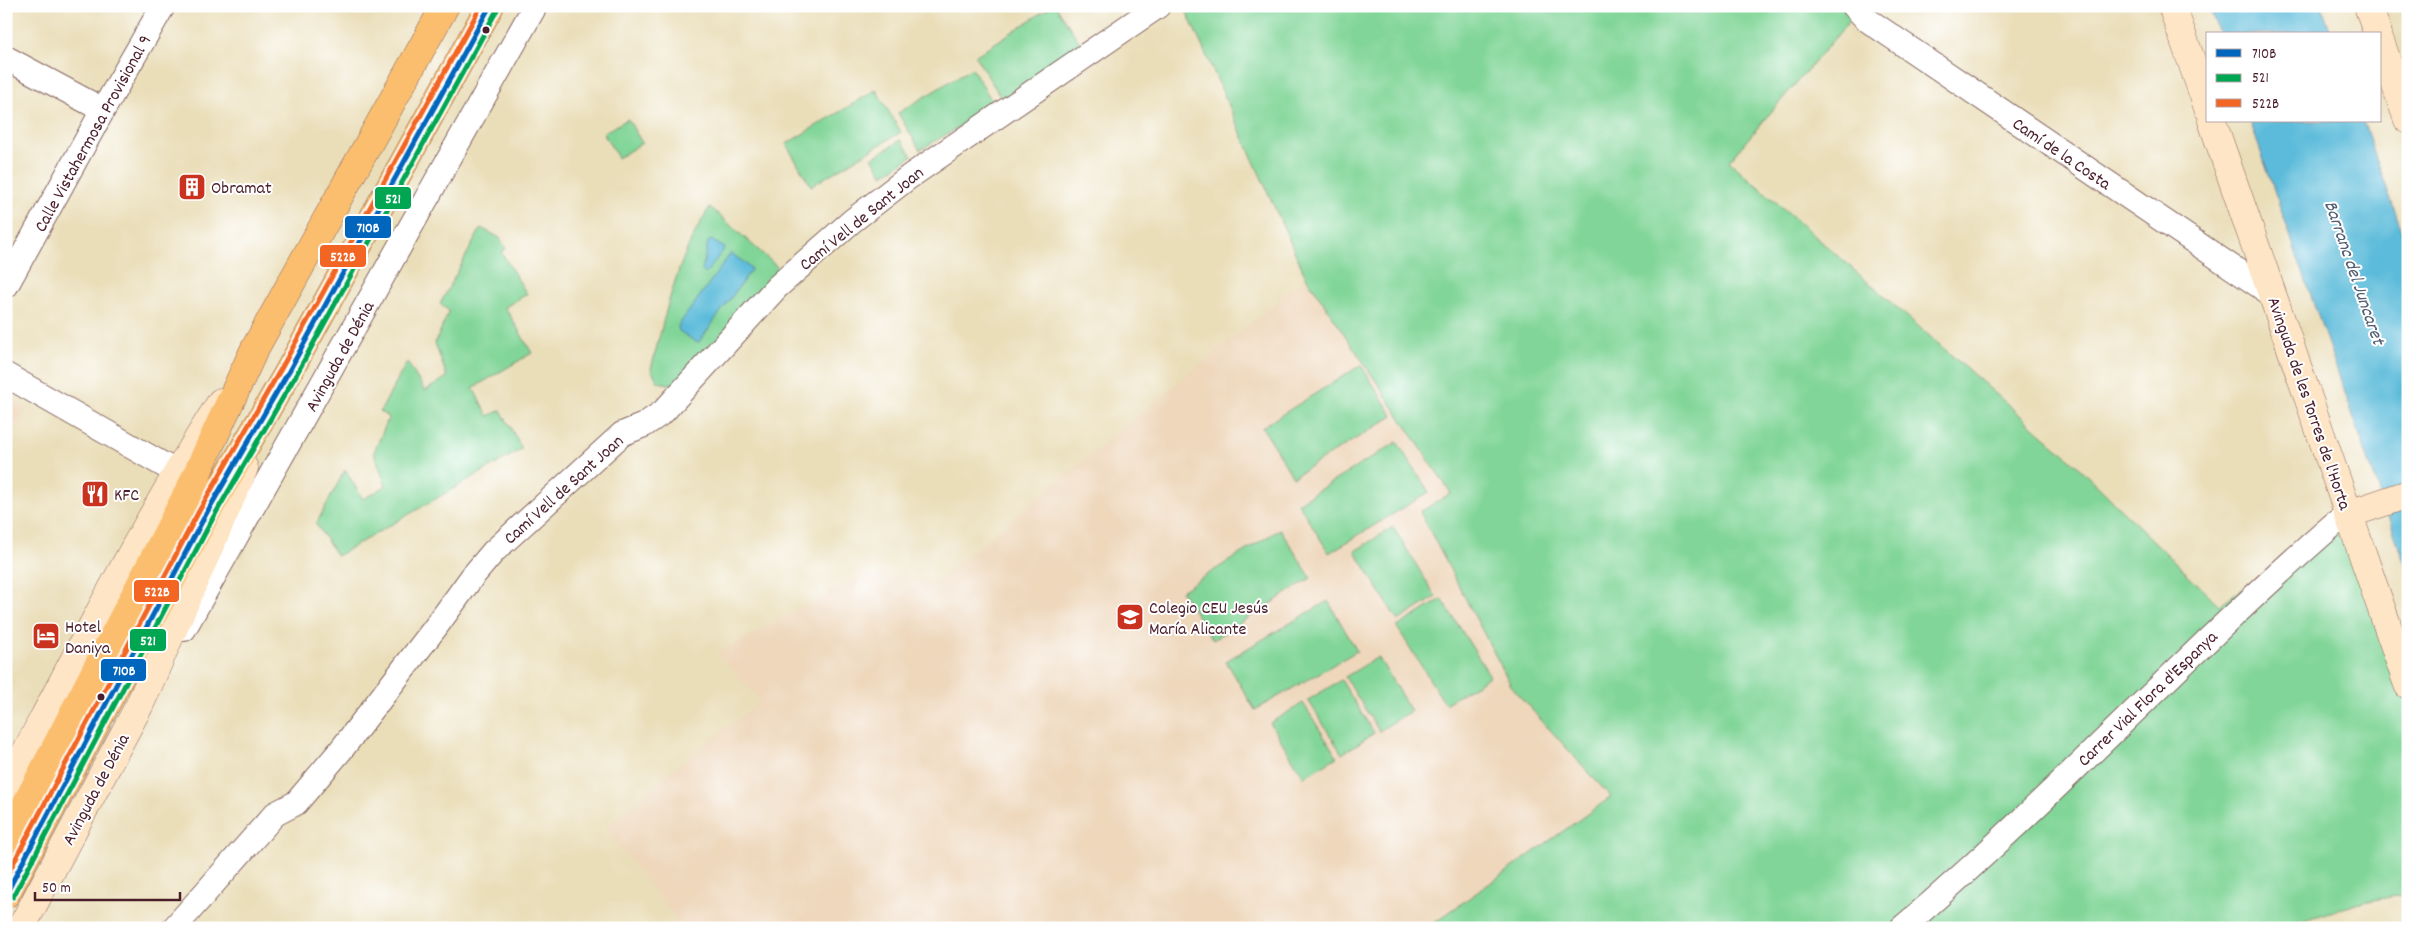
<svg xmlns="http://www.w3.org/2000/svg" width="2414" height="934" viewBox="0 0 2414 934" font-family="Dekko,sans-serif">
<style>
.built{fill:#eed7bb}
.green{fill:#81d598;stroke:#667a62}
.water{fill:#5bbbda;stroke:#526d82}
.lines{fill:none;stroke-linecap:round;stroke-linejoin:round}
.street-casing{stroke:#82625d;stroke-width:26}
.secondary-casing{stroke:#82625d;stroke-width:29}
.primary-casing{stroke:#82625d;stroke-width:29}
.street{stroke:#fff;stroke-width:24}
.secondary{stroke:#fde5c5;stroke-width:28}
.primary{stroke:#fbbe6e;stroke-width:28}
.bus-1-casing{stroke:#fff;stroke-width:9}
.bus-2-casing{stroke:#fff;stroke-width:9}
.bus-3-casing{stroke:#fff;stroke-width:9}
.bus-1{stroke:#0065bd;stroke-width:5}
.bus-2{stroke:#00a651;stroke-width:5}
.bus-3{stroke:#f26522;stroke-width:5}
.bus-dot{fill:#4a1f2b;stroke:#fff;stroke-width:2}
.labels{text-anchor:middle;stroke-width:4;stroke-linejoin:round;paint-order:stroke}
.street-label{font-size:18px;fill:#4a1f2b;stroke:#fff}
.poi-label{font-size:18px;fill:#4a1f2b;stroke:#fff;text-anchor:start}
.water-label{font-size:19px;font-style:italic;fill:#515d71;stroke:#fff}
.line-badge{stroke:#fff;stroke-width:2}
.badge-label{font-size:14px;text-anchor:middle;font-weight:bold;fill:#fff}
</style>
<rect width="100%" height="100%" fill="#fff"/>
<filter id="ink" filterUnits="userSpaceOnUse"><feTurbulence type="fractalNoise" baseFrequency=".02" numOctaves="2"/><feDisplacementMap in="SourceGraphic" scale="10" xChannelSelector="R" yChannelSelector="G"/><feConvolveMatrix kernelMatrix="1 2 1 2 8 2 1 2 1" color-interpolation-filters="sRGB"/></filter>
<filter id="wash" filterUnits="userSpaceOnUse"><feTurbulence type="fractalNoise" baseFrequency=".0096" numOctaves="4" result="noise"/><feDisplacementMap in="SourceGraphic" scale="20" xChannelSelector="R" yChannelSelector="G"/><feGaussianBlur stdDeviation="1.12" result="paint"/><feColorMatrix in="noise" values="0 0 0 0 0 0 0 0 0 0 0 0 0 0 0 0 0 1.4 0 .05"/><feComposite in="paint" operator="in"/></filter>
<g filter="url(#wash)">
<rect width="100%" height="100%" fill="#eadeb9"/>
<path class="built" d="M1306,277L1452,493L1420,512L1513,689L1611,797L1427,928H680L671,912L605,829L669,773L760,701L717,653L863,574L939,580Z
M6,397L26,408L6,445Z"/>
<path class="green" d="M1052,6H1056L1082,46L1002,99L975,56Z
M1184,6H1853L1858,11L1729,161L2068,457L2219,605L2349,514L2408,685V894L2367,901L2277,928H1427L1611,797L1513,689L1420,512L1451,493L1306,277Z
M972,68L995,106L920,150L898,113Z
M876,90L901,132L811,186L786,144Z
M628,119L642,143L618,158L603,133Z
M901,140L912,156L883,175L872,158Z
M710,207L782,271L674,385L658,382L651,369C667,309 676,259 710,207Z
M481,228L500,238L506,249L501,252L527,294L505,307L532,353L473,388L488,416L501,410L522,449L337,556L316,524L345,470L363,499L386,486L374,452L389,417L380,412L407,362L425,391L447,377L435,343L449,311L440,304Z
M1361,365L1393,416L1293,477L1262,427Z
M1397,442L1429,492L1329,553L1298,503Z
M1393,527L1436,597L1398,621L1355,551Z
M1280,529L1311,578L1213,640L1181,591Z
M1442,599L1490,676L1445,704L1397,627Z
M1328,601L1357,651L1255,710L1226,661Z
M1378,657L1411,711L1379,731L1345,677Z
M1341,680L1374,733L1342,754L1308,700Z
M1303,703L1337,757L1304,777L1270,723Z"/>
<path class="water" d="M2209,6H2322L2331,34H2219Z
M2250,121H2363L2408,248V573Z
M711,240L725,248L705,274L702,271L708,242Z
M731,253L750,267L751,270L699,342H696L679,331L678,326Z"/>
</g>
<g filter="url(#ink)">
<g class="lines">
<defs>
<path id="street" d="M1854,6L1866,19L2273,295
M6,58L103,110
M6,286L103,110L163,6
M6,375L176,472
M184,629L535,6
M174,928L275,814L296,803L341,750L435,628L472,577L494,551L622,434L644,425L663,412L777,287L852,221L909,177L1158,6
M1902,928C2052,800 2186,653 2334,524L2349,514"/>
<path id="secondary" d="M2172,6L2208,108
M2368,6L2378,34
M2380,41L2408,120
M2212,121L2408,685
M2349,514L2408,494
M6,790C75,659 141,527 221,402
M21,928L140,704L244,468"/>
<path id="primary" d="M6,843L190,489L254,350L445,6
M6,894L206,514L289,371L490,6"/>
</defs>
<use href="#street" class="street-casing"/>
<use href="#secondary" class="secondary-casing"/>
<use href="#primary" class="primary-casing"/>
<use href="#street" class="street"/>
<use href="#secondary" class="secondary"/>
<use href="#primary" class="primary"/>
<defs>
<path id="bus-1" d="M6,894L206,514L289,371L490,6"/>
<path id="bus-2" d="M13,897L213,518L296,375L497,10"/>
<path id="bus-3" d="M6,877L199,511L282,367L481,6"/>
</defs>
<use href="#bus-1" class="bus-1-casing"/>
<use href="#bus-2" class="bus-2-casing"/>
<use href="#bus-3" class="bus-3-casing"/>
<use href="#bus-1" class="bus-1"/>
<use href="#bus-2" class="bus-2"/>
<use href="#bus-3" class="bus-3"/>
</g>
</g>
<defs>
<symbol id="building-square" viewBox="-11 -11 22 22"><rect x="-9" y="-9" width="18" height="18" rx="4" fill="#c8321e" stroke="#fff"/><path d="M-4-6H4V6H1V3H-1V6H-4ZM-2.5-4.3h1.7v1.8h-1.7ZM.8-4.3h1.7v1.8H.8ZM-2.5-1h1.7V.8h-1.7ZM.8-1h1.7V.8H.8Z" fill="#fff"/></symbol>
<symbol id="restaurant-square" viewBox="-11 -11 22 22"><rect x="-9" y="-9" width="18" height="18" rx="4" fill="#c8321e" stroke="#fff"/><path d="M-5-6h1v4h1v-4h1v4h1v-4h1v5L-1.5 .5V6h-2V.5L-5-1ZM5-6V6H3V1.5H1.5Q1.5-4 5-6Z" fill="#fff"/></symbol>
<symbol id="school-square" viewBox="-11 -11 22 22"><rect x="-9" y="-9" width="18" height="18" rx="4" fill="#c8321e" stroke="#fff"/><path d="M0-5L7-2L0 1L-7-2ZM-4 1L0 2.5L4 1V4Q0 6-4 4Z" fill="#fff"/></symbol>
<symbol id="hotel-square" viewBox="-11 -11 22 22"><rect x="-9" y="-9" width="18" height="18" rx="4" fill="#c8321e" stroke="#fff"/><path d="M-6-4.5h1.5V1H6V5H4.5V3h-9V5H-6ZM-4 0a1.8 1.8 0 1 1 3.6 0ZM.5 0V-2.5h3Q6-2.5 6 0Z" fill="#fff"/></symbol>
</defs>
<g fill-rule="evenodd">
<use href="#building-square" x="176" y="171" width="32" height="32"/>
<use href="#restaurant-square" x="79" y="478" width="32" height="32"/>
<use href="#school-square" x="1114" y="601" width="32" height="32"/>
<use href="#hotel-square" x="30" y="620" width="32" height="32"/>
</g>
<g class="bus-dot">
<circle cx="486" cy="30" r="4.5"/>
<circle cx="101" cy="697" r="4.5"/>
</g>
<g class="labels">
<g class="street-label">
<text transform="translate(92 133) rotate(-61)" y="6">Calle Vistahermosa Provisional 9</text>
<text transform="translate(2062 153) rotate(34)" y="6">Camí de la Costa</text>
<text transform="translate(861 218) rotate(-39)" y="6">Camí Vell de Sant Joan</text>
<text transform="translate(339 356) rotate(-61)" y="6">Avinguda de Dénia</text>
<text transform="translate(2310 403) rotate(71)" y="6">Avinguda de les Torres de l'Horta</text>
<text transform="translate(563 489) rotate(-42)" y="6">Camí Vell de Sant Joan</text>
<text transform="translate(2147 698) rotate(-44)" y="6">Carrer Vial Flora d'Espanya</text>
<text transform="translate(95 789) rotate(-62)" y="6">Avinguda de Dénia</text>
</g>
<g class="poi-label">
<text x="211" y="193">Obramat</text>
<text x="114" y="500">KFC</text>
<text x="1149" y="613">Colegio CEU Jesús<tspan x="1149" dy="21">María Alicante</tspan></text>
<text x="65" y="632">Hotel<tspan x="65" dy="21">Daniya</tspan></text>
</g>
<g class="water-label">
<text transform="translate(2356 272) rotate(71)" y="7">Barranc del Juncaret</text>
</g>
</g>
<g class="line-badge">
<rect x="374" y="186" width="38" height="24" rx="5" fill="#00a651"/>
<rect x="344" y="215" width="48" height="24" rx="5" fill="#0065bd"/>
<rect x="319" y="244" width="48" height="24" rx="5" fill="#f26522"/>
<rect x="133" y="579" width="47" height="24" rx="5" fill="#f26522"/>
<rect x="129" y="628" width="38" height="24" rx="5" fill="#00a651"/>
<rect x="100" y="658" width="47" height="24" rx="5" fill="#0065bd"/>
</g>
<g class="badge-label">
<text x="393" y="203">521</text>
<text x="368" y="232">710B</text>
<text x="343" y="261">522B</text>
<text x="157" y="596">522B</text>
<text x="148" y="645">521</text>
<text x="124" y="675">710B</text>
</g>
<rect width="2414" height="934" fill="none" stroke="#fff" stroke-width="25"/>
<rect x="2206" y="32" width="175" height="90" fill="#ffffff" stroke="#b7a5aa"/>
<rect x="2216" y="49" width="25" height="8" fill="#0065bd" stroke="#b7a5aa"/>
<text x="2252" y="58" font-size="15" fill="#4a1f2b">710B</text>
<rect x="2216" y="74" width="25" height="8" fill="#00a651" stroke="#b7a5aa"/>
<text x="2252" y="82" font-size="15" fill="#4a1f2b">521</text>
<rect x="2216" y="99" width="25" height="8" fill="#f26522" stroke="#b7a5aa"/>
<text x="2252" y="108" font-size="15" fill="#4a1f2b">522B</text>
<path d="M35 892v8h145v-8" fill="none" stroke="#4a1f2b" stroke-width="2.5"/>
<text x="42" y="892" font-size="15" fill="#4a1f2b" stroke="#ffffff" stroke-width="4" paint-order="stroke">50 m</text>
</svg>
